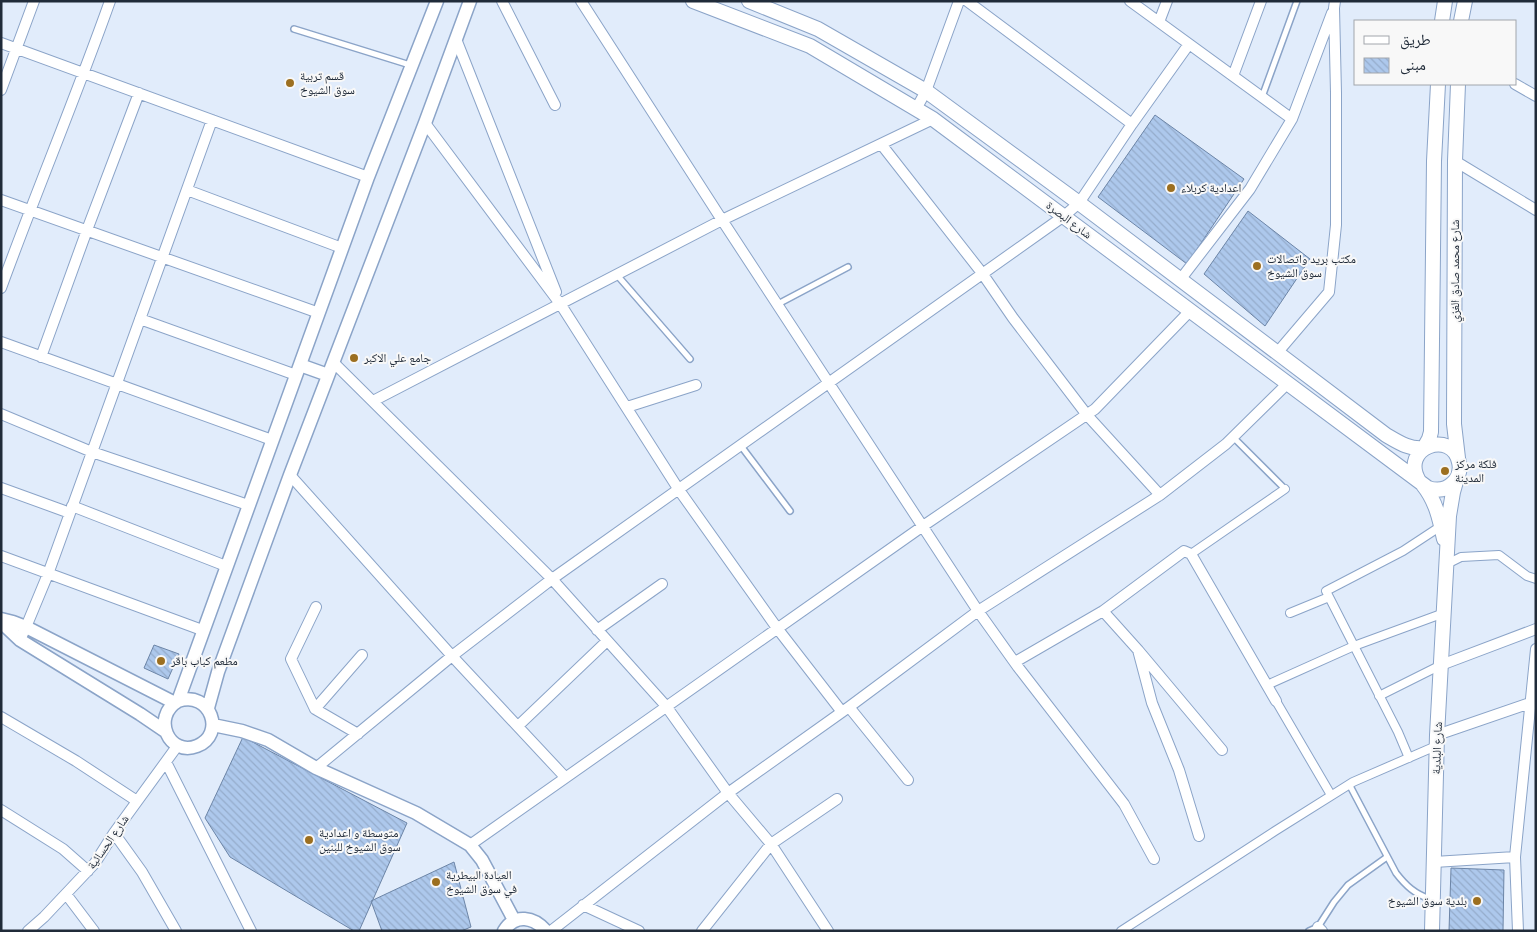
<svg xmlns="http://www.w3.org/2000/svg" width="1537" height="932" viewBox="0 0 1537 932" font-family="'Roboto Condensed','Noto Naskh Arabic',sans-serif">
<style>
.building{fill:url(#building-back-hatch);stroke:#6c85a7}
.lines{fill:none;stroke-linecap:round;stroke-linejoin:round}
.service-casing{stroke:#8ba4c8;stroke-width:8}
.pedestrian-casing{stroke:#8ba4c8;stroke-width:10}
.minor-casing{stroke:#8ba4c8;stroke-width:12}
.tertiary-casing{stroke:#8ba4c8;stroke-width:15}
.secondary-casing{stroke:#8ba4c8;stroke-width:16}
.service{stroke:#fff;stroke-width:5}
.pedestrian{stroke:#fff;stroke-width:8}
.minor{stroke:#fff;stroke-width:10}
.tertiary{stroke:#fff;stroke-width:12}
.secondary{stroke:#fff;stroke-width:14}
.poi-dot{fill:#9c6f20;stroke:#f8f8f8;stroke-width:2}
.labels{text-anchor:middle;stroke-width:4;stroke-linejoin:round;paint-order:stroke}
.poi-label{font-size:12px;fill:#202b39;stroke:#f8f8f8;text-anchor:start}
.street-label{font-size:12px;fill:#202b39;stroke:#f8f8f8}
</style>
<defs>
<pattern id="building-back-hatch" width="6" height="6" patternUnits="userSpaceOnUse" patternTransform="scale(1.25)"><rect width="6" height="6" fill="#adc8ec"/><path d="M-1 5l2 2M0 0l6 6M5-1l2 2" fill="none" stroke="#95accb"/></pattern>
</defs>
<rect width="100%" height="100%" fill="#e1ecfb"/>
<path class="building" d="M1155,115L1244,179L1187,264L1098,197Z
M1248,211L1310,259L1265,326L1204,274Z
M154,645L179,654L168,679L144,668Z
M243,737L407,823L359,931H354L230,857L205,818Z
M454,862L471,927L461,931H382L371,901Z
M1451,868L1504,870L1503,931H1449Z"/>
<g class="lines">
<defs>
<path id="service" d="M294,29L410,65
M1262,97L1297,1
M617,275L690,359
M778,304L848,267
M1233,437L1285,489
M741,446L790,511
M1349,784L1396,873C1406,886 1415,894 1430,899
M1309,931L1318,927L1334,902L1348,885L1387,857"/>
<path id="pedestrian" d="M1191,554L1285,489
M1447,564L1461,557L1499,555L1527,576L1536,579
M1290,613L1329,597
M1267,685L1354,646L1444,613
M1379,696L1441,665
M1276,701L1331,795
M1409,758L1398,732L1326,591L1403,551L1441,526
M1121,931L1275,831L1353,782L1436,746"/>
<path id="minor" d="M502,1L555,105
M581,1L722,220L978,611L1018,667L1124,804L1154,859
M967,1L1132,124
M1130,1L1292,119
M1159,22L1167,1
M456,39L556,292
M1,43L368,177
M1233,76L1261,1
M1515,84L1536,96
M1,90L34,1
M916,109L926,91L959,1
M425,123L561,305L679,490L777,628L842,712
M881,144L982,273L1013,318L1087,415L1160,495
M1455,161L1536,210
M187,190L342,248
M1,200L319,313
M1180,280L1250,189L1292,119L1332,13
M1,288C36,192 76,97 110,1
M140,319L296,375
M1,342L272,440
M1277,353L1329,292L1336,225V93L1334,8L1335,1
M41,357L87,230L139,93
M333,362L552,579L666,706L728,793L771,844L828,931
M373,401L722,220L933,119
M627,407L696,385
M1,414L92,452L248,505
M290,475L452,656L565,777
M1,488L70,513
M72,506L226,566
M1,556L202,630
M316,607L291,659L315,709L358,734
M1103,611L1138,650L1222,750
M597,630L662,584
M20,640L26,627L48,574L212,120
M1138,650L1152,703L1179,770L1199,836
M1015,662L1103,611L1184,551L1191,554L1276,701
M1441,665L1536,629
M849,707L908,780
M315,709L362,655
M1,717L76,761L137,801
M518,726L607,641
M1437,735L1530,703
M166,762L251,931
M316,768L452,656L552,579L1064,216L1079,203L1132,124L1189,44
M1,810L63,849L88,871
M114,833L142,872L176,931
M470,845L923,526L1095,409L1190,311
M1434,862L1515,857
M66,894L94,931
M583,905L639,931
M1318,927L1322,931
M28,931L44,917L95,863L114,833L178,745
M551,931L728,793L849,707L978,611L1160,495L1226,444L1287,384
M702,931L771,844L837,799
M1518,931L1515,857L1536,649"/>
<path id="tertiary" d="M300,365L328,375
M1,619L13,622L26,627L175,703
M1,622L20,640L140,714L165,731
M178,701C211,690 226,735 197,746C169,757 151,717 178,701L368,177L437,1
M208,708L218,672L290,475L425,123L470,1
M213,725L242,731L268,740L316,768L416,813L470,845L482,860L514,920
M504,931C515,913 534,917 546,931"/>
<path id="secondary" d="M693,1L810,46L933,119L1428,488C1437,491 1446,490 1453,483C1458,478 1461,470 1459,462C1452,429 1399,447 1419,481
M749,1L818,29L926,91L1079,203L1386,435C1398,442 1410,450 1424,448L1429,439L1431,432L1434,161L1438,84
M1442,21L1445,1
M1461,21L1465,1
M1458,458L1454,424L1455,161L1458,84
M1423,485C1436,501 1440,520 1444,539
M1432,931L1437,735L1449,516L1453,492L1457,478"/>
</defs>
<use href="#service" class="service-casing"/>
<use href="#pedestrian" class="pedestrian-casing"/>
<use href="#minor" class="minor-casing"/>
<use href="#tertiary" class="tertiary-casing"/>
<use href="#secondary" class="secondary-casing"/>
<use href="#service" class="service"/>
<use href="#pedestrian" class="pedestrian"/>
<use href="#minor" class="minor"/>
<use href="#tertiary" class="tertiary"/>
<use href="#secondary" class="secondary"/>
</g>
<g class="poi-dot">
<circle cx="290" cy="83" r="5"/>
<circle cx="1171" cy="188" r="5"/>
<circle cx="1257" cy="266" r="5"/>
<circle cx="354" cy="358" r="5"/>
<circle cx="1445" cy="471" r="5"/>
<circle cx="161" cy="661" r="5"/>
<circle cx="309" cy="840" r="5"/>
<circle cx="436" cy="882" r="5"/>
<circle cx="1477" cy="901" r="5"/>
</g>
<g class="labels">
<g class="poi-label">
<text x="300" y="80">قسم تربية<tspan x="300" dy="14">سوق الشيوخ</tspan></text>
<text x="1181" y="192">اعدادية كربلاء</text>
<text x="1267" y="263">مكتب بريد واتصالات<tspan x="1267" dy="14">سوق الشيوخ</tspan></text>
<text x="364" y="362">جامع علي الاكبر</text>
<text x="1455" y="468">فلكة مركز<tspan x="1455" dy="14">المدينة</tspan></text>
<text x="171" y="665">مطعم كباب باقر</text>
<text x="319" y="837">متوسطة و اعدادية<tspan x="319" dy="14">سوق الشيوخ للبنين</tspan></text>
<text x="446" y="879">العيادة البيطرية<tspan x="446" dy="14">في سوق الشيوخ</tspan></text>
<text x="1467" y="905" text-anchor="end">بلدية سوق الشيوخ</text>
</g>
<g class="street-label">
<text transform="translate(1069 220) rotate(37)" y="4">شارع البصرة</text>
<text transform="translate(1455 271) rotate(-90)" y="4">شارع محمد صادق الغزي</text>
<text transform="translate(1437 748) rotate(-88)" y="4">شارع البلدية</text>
<text transform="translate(108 842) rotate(-55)" y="4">شارع الحسائية</text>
</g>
</g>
<rect width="1537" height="932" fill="none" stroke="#202b39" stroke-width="5"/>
<rect x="1354" y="20" width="162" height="65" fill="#f8f8f8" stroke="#a2a6ac"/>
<rect x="1364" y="36" width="25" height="8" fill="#ffffff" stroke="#a2a6ac"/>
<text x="1400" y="45" font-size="15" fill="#202b39">طريق</text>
<rect x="1364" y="58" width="25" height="15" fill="url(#building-back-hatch)" stroke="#a2a6ac"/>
<text x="1400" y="70" font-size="15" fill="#202b39">مبنى</text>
</svg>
